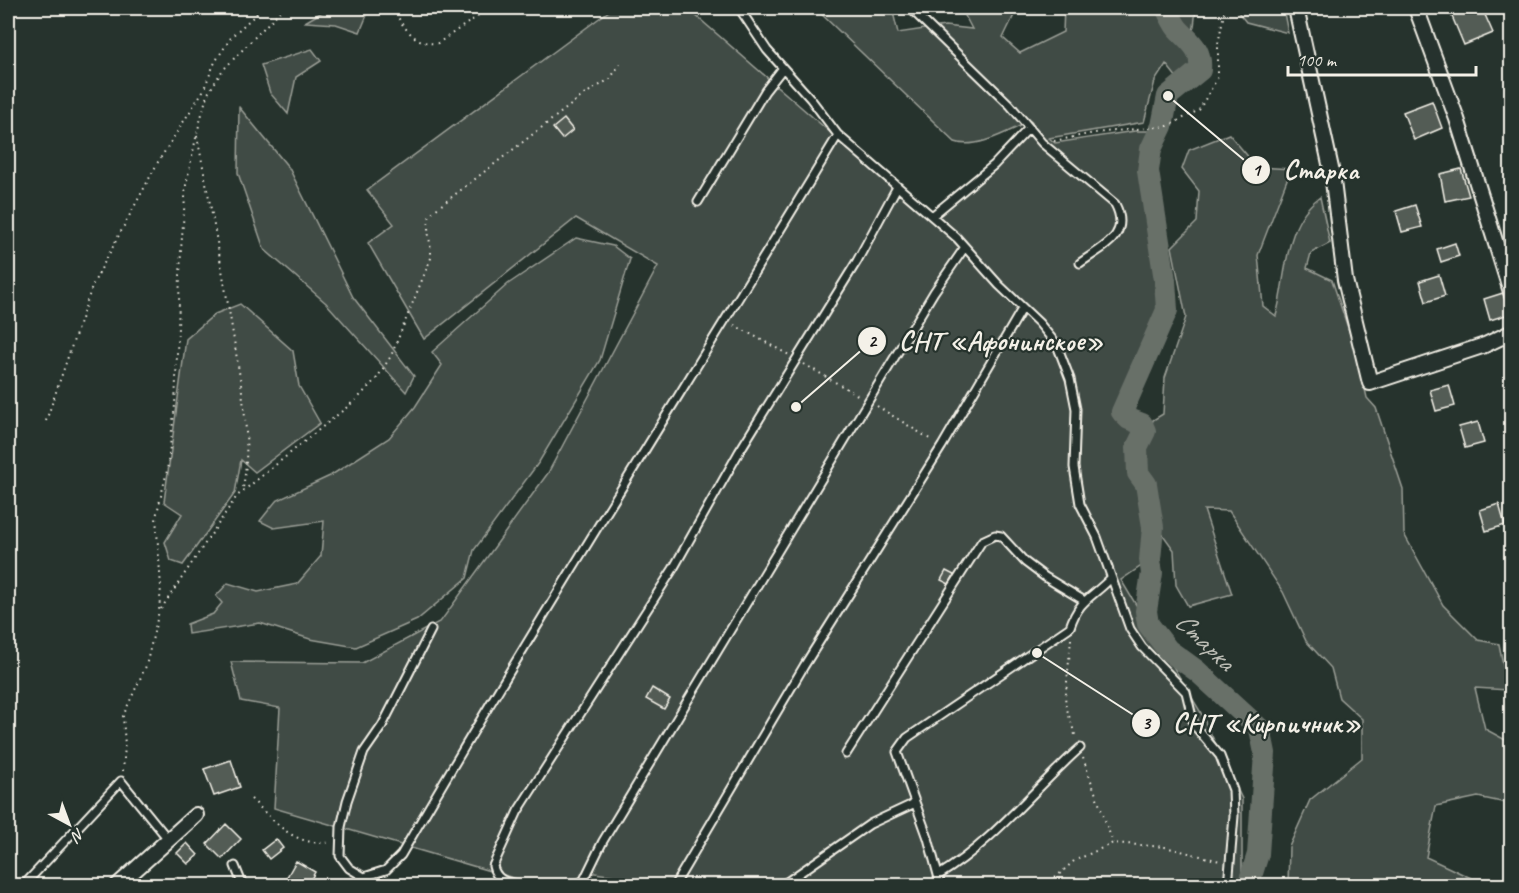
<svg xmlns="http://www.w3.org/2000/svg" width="1519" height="893" viewBox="0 0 1519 893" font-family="Caveat,sans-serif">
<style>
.green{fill:#414b45;stroke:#9a9e96;stroke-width:1.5}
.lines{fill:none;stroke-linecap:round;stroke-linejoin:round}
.river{stroke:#676f68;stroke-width:22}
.building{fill:#525c55;stroke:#f4f1e8;stroke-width:1.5}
.lane-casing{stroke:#f4f1e8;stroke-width:11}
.street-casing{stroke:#f4f1e8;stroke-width:18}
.path{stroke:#f4f1e8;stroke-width:2;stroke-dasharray:1.5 4.5;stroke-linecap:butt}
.lane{stroke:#26332d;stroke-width:7}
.street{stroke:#26332d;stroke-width:14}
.labels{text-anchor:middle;stroke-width:4.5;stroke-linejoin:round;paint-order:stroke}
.water-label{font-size:27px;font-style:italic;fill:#bcbdb5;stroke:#26332d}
.leader{fill:none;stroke:#f4f1e8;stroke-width:2}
.callout-dot{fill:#f4f1e8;stroke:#26332d;stroke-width:2}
.mark-label{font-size:18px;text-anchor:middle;font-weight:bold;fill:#111}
.callout-label{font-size:27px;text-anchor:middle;font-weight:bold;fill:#f4f1e8;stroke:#26332d;stroke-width:4.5;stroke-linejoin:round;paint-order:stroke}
</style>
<rect width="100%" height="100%" fill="#26332d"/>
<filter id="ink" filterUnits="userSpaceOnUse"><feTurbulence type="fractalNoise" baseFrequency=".0167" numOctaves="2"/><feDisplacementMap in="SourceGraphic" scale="12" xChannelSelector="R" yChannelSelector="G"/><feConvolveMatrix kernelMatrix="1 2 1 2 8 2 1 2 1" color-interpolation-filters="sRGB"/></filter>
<g filter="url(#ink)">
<path class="green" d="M329,8H356L367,15L360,32L336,24L305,22Z
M613,8H687L932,221L1034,126L1031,121C1010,130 977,150 955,142L815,8H892L898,33L945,26L972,29L961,8H1008L1014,15L1003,38L1020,53L1063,32L1064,8H1162C1166,16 1169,27 1175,34C1187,49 1200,44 1198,68L1181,83L1166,64L1155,81L1144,122L1049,138L1055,143L1135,131H1156L1142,169L1149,211L1154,215L1165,280L1167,310L1122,412L1129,419L1142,424L1145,431L1137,448L1138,473L1146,484L1153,527L1150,560L1121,580L1200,711L1242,799V885L692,886L678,878L664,883L588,872L566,885H538L274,808L280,708L241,701L231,662L362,663L441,621L548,473L658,266L576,218L424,339L368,243L394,224L367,190Z
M1167,8H1196L1194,27L1190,35L1177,26Z
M1235,8H1283L1288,33L1246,22Z
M312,49L321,61L296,77L288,114L270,93L261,65Z
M239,107L289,168L353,297L414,376L406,392L326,303L264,249L238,173Z
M1229,134L1257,167L1291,169L1258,255L1263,306L1276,316C1287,277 1283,223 1320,197L1330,243L1311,253L1307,268L1332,280L1358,358L1367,398L1376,408L1403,489L1404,534L1443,605L1478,640L1499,644L1508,690L1475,688L1485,729L1511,743V804L1478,797L1436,806L1426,857L1486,885H1288L1289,847L1310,800L1362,758V719L1339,698L1331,668L1306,641L1283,592L1229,511L1204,510L1232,594L1188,606L1176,585L1174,550L1161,532L1152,481L1144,474L1145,449L1153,420L1163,414L1165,378L1186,317L1172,247L1197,222L1199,191L1182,169L1189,150Z
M576,238L613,246L630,259L600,360L539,462L474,550L467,578L417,620L356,647L310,639L260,623L188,634L187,624L213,614L222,603L216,596L228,583L258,592L297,584L321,556L324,521L274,528L260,521L276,501L330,476L389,438L415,407L442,365L432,352L508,284Z
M240,304L293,351L299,386L320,423L255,472L241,460L235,493L183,565L171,561L165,542L182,514L164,502L186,339L215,314Z"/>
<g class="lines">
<path class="river" d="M1166,8C1170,15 1173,23 1178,29C1191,43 1202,49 1200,70L1168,96L1162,126L1151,149L1148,171L1165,280L1167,310L1122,412L1129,419L1142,424L1145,431L1137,447L1138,473L1146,484L1153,527L1150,560L1152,573L1146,611L1148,624L1168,650L1197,671L1260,729L1265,753L1258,854L1248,886"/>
</g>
<path class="building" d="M1467,8H1482L1493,33L1464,45L1451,14Z
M1512,46V72L1505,48Z
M1432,101L1442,128L1414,140L1403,112Z
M564,119L573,130L562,139L553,128Z
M1461,169L1469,196L1445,201L1440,174Z
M1415,205L1422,227L1402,232L1396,211Z
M1455,243L1459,256L1441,262L1437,249Z
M1439,275L1445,296L1426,302L1420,281Z
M1503,293L1509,314L1490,320L1484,299Z
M1449,385L1455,406L1436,411L1430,390Z
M1478,422L1484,443L1465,448L1459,427Z
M1499,504L1505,525L1486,531L1480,510Z
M946,571L954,575L949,584L941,580Z
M652,688L670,699L664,709L646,699Z
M231,760L240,787L214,796L204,769Z
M226,824L241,839L222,859L207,844Z
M276,839L283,848L269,859L262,850Z
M187,843L198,855L188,864L177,853Z
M296,861L315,872L307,886H289L284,882Z
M176,877L184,886H167Z"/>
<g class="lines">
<defs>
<path id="lane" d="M739,8L767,50L810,98L838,135L957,238L999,285L1039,323L1057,345L1070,379L1076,409L1074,467L1080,504L1097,537L1130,629L1142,647L1186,692L1194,725L1220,756L1233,790L1234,816L1228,886
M910,8L1010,105L1042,143L1115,204C1132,236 1102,247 1080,263
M698,202L765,91L783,68
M932,216L994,165L1029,128
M846,754L982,541L995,535L1001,536L1025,562L1045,577L1083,600
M235,866L243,886
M939,875C993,842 1033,790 1080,748
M364,877L386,870L401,855C542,612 693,375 838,135
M23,886L121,781L168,839
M363,886L364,877L349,868L340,856L341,827L347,801L364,752L382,726L431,630
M519,886C506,882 496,880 493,866L518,811L673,569L739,452L857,261L897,187
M581,886L603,841L934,292L965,247
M674,886L804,666L942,446L1022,309
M781,886L870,824L915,803
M941,886L928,838L897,752L907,738L1070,627C1079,599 1093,597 1111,578"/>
<path id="street" d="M1296,8L1332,173L1345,280L1370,383L1485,345L1512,332
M1416,8L1457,119L1512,295
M117,886L196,815"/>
</defs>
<use href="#lane" class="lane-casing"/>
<use href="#street" class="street-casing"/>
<path class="path" d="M393,8C402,26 415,46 438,43L490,8
M197,136C210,202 222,268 233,334C241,386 252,436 243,488
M1054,141L1094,133L1168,126L1199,110L1218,77V44L1225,8
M734,325L789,355
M804,364L861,397
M877,406L933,441
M46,421L93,284L158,162L203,91L215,62L232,36L263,8
M161,609L237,496L357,399L377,378L391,356L431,258C432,243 424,227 431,213L585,94L610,79L620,64
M1071,639L1065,703L1076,738
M1083,758L1113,843
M123,771L125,746L123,716L146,666L159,611L161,587L156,517L167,471L175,405L181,250L186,185L197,133L207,95L222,71L283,8
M251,799C277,823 293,847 331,842
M1046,886L1074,861L1113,843L1165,847L1220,861"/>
<use href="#lane" class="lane"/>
<use href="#street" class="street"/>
</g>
</g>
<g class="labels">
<g class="water-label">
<text transform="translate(1205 641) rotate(44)" y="9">Старка</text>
</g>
</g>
<path class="leader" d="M1168 96L1256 170M796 407L872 341M1037 653L1146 723"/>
<g class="callout-dot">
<circle cx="1168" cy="96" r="6"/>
<circle cx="796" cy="407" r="6"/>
<circle cx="1037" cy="653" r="6"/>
<circle cx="1256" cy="170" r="15"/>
<circle cx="872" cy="341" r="15"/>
<circle cx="1146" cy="723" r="15"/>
</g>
<g class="mark-label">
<text x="1256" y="176">1</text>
<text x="872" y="347">2</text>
<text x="1146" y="729">3</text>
</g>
<g class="callout-label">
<text x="1321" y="179">Старка</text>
<text x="1001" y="350">СНТ «Афонинское»</text>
<text x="1267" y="732">СНТ «Кирпичник»</text>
</g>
<rect width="1519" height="893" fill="none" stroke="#26332d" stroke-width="30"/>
<rect x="15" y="15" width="1489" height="863" fill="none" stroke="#f4f1e8" stroke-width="2" filter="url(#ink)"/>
<g transform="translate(69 824) rotate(139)" stroke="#26332d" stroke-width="4.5" paint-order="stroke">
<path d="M0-4.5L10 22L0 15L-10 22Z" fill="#f4f1e8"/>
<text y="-9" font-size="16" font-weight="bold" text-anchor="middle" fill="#f4f1e8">N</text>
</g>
<path d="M1288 66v9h188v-9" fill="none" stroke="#f4f1e8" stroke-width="3"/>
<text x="1297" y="66" font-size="18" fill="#f4f1e8" stroke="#26332d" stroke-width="4.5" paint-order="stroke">100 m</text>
</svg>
